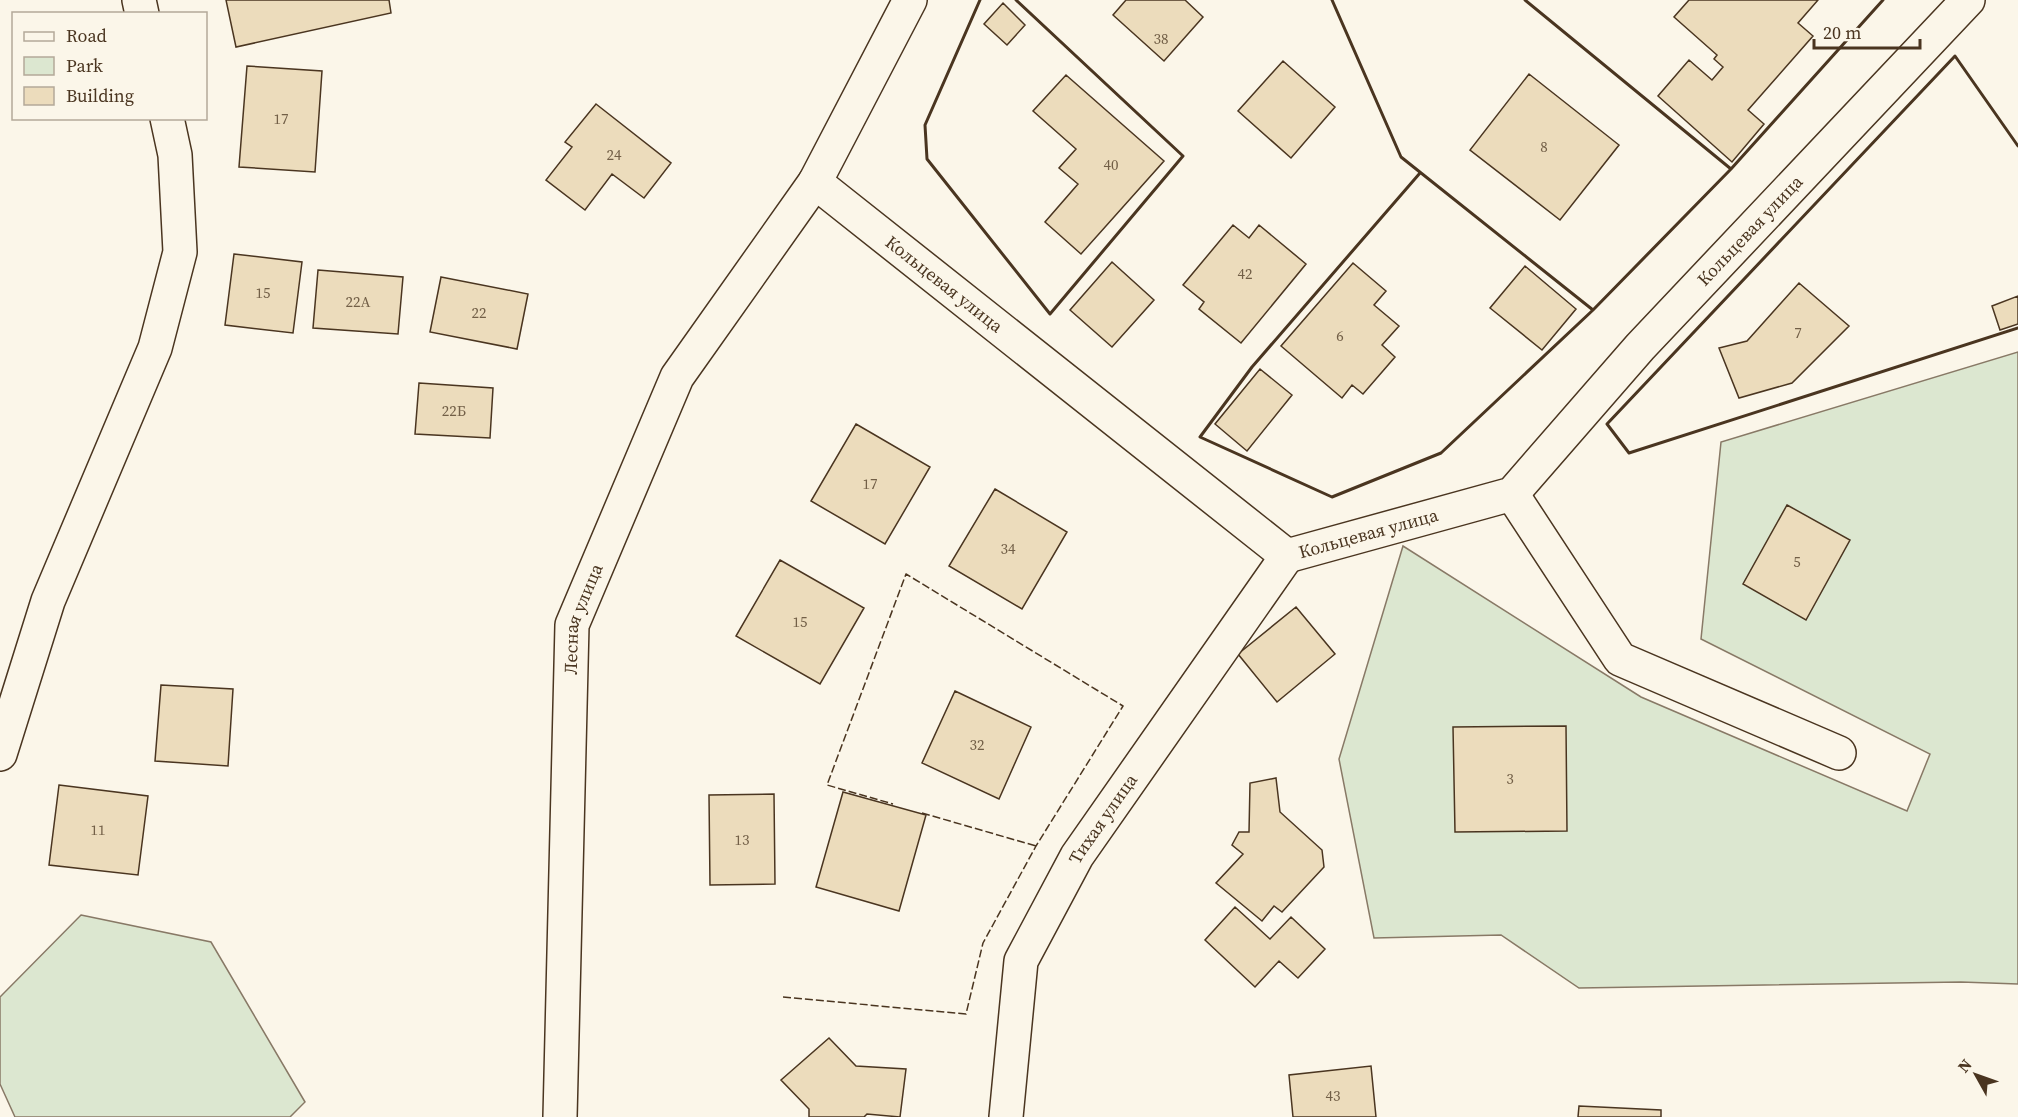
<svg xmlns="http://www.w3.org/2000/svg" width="2018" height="1117" viewBox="0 0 2018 1117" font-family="'Source Serif 4',serif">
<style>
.green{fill:#dce7d0;stroke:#887966;stroke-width:1.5}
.building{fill:#ecdcbc;stroke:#4a3520;stroke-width:1.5}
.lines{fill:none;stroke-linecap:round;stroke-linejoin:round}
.minor-casing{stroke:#4a3520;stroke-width:36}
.minor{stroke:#fbf6e9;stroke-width:33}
.fence{stroke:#4a3520;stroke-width:1.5;stroke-dasharray:8 3;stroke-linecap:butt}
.wall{stroke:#4a3520;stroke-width:3}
.labels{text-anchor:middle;stroke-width:4.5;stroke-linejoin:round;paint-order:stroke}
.number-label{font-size:15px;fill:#725f47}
.street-label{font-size:18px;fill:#4a3520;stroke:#fbf6e9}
</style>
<rect width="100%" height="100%" fill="#fbf6e9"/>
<path class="green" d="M2018,352V984L1961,982L1579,988L1501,935L1374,938L1339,759L1403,546L1641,697L1907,811L1930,754L1701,639L1721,442Z
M81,915L211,942L305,1102L290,1117H15L0,1084V997Z"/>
<path class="building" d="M226,0H389L391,13L236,47Z
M1126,0H1185L1203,17L1164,61L1113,15Z
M1689,0H1818L1798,23L1813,36L1748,110L1764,124L1732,162L1658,96L1689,60L1712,80L1723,67L1714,59L1717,55L1674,17Z
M1003,3L1025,25L1007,45L984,24Z
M1283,61L1335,107L1291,158L1238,111Z
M247,66L322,71L315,172L239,167Z
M1529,74L1619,145L1560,220L1470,150Z
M1066,75L1164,161L1081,254L1045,222L1078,184L1059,168L1076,149L1033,111Z
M596,104L671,163L644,198L612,174L585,210L546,180L572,147L565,142Z
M1233,225L1249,238L1259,225L1306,264L1241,343L1199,309L1204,302L1183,285Z
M234,254L302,262L293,333L225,325Z
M1112,262L1154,300L1112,347L1070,310Z
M1353,263L1386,291L1374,305L1399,326L1382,345L1395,357L1363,394L1352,385L1342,398L1281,346Z
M1525,266L1576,309L1542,350L1490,308Z
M318,270L403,277L398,334L313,328Z
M441,277L528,294L517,349L430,332Z
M1799,283L1849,326L1792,383L1739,398L1719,348L1747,341Z
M2018,296V324L2000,330L1992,306Z
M1260,369L1292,395L1247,451L1215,424Z
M419,383L493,388L490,438L415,434Z
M856,424L930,467L885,544L811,501Z
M995,489L1067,532L1022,609L949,566Z
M1787,505L1850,540L1806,620L1743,584Z
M780,560L864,608L820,684L736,636Z
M1296,607L1335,654L1277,702L1238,654Z
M161,685L233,689L228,766L155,761Z
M955,691L1031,727L999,799L922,763Z
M1566,726L1567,831L1455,832L1453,727Z
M1276,778L1280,812L1322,850L1324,867L1282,912L1274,906L1262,921L1216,883L1243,854L1232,845L1239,832H1249L1250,783Z
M59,785L148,796L138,875L49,865Z
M843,792L926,815L899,911L816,887Z
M774,794L775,884L710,885L709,795Z
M1235,907L1270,939L1291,917L1325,949L1298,978L1279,961L1255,987L1205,940Z
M829,1038L856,1066L906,1069L900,1117L867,1114L864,1117H809V1109L781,1080Z
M1371,1066L1376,1117H1293L1289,1075Z
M1579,1106L1661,1110V1117H1578Z"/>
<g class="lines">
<defs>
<g id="minor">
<path d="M139,0L142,14"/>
<path id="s1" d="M910,0L815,182L1287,556L1512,494L1640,347L1968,0"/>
<path d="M1512,494L1620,659L1839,753"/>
<path d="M0,754L48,601L155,348L180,252L175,155L167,118"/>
<path id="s2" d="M560,1117L572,625L677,377L815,182"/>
<path id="s3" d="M1006,1117L1021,961L1077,856L1287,556"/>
</g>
</defs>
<use href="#minor" class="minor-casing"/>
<use href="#minor" class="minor"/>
<path class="fence" d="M922,813L1036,846
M783,997L966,1014L983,943L1036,846L1123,706L906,574L827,785L893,804"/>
<path class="wall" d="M980,0L925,125L927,159L1050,314L1183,156L1016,0
M1332,0L1401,157L1593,310L1731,169L1525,0
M2018,146L1955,56L1607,424L1629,453L2018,328
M1731,169L1883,0
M1420,173L1252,367L1200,437L1332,497L1441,453L1593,310"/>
</g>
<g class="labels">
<g class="number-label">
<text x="1161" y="44">38</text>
<text x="281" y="124">17</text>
<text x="1544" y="152">8</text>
<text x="614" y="160">24</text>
<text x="1111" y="170">40</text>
<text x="1245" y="279">42</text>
<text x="263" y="298">15</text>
<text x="358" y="307">22А</text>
<text x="479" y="318">22</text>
<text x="1798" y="338">7</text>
<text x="1340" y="341">6</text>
<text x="454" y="416">22Б</text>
<text x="870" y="489">17</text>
<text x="1008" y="554">34</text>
<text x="1797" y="567">5</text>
<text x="800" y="627">15</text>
<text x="977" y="750">32</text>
<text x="1510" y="784">3</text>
<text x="98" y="835">11</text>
<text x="742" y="845">13</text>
<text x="1333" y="1101">43</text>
</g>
<g class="street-label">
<text dy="6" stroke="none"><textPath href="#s1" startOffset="1396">Кольцевая улица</textPath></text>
<text dy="6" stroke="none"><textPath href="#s1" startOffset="370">Кольцевая улица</textPath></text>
<text dy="6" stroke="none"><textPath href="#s1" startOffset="892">Кольцевая улица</textPath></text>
<text dy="6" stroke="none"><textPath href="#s2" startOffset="500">Лесная улица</textPath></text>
<text dy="6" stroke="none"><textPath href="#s3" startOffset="321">Тихая улица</textPath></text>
</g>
</g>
<rect x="12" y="12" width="195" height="108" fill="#fbf6e9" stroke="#b4a999" stroke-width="1.5"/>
<rect x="24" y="32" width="30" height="9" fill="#fbf6e9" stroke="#b4a999" stroke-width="1.5"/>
<text x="66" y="42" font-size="18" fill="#4a3520">Road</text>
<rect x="24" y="57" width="30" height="18" fill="#dce7d0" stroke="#b4a999" stroke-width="1.5"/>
<text x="66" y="72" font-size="18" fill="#4a3520">Park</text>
<rect x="24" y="87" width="30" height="18" fill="#ecdcbc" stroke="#b4a999" stroke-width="1.5"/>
<text x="66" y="102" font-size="18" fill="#4a3520">Building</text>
<g transform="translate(1976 1075) rotate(310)" stroke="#fbf6e9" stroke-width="4.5" paint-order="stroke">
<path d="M0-4.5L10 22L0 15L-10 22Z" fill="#4a3520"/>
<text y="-9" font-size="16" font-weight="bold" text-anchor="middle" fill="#4a3520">N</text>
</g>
<path d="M1814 39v9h106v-9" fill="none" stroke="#4a3520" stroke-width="3"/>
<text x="1823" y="39" font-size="18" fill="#4a3520" stroke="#fbf6e9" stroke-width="4.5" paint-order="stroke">20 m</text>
</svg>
